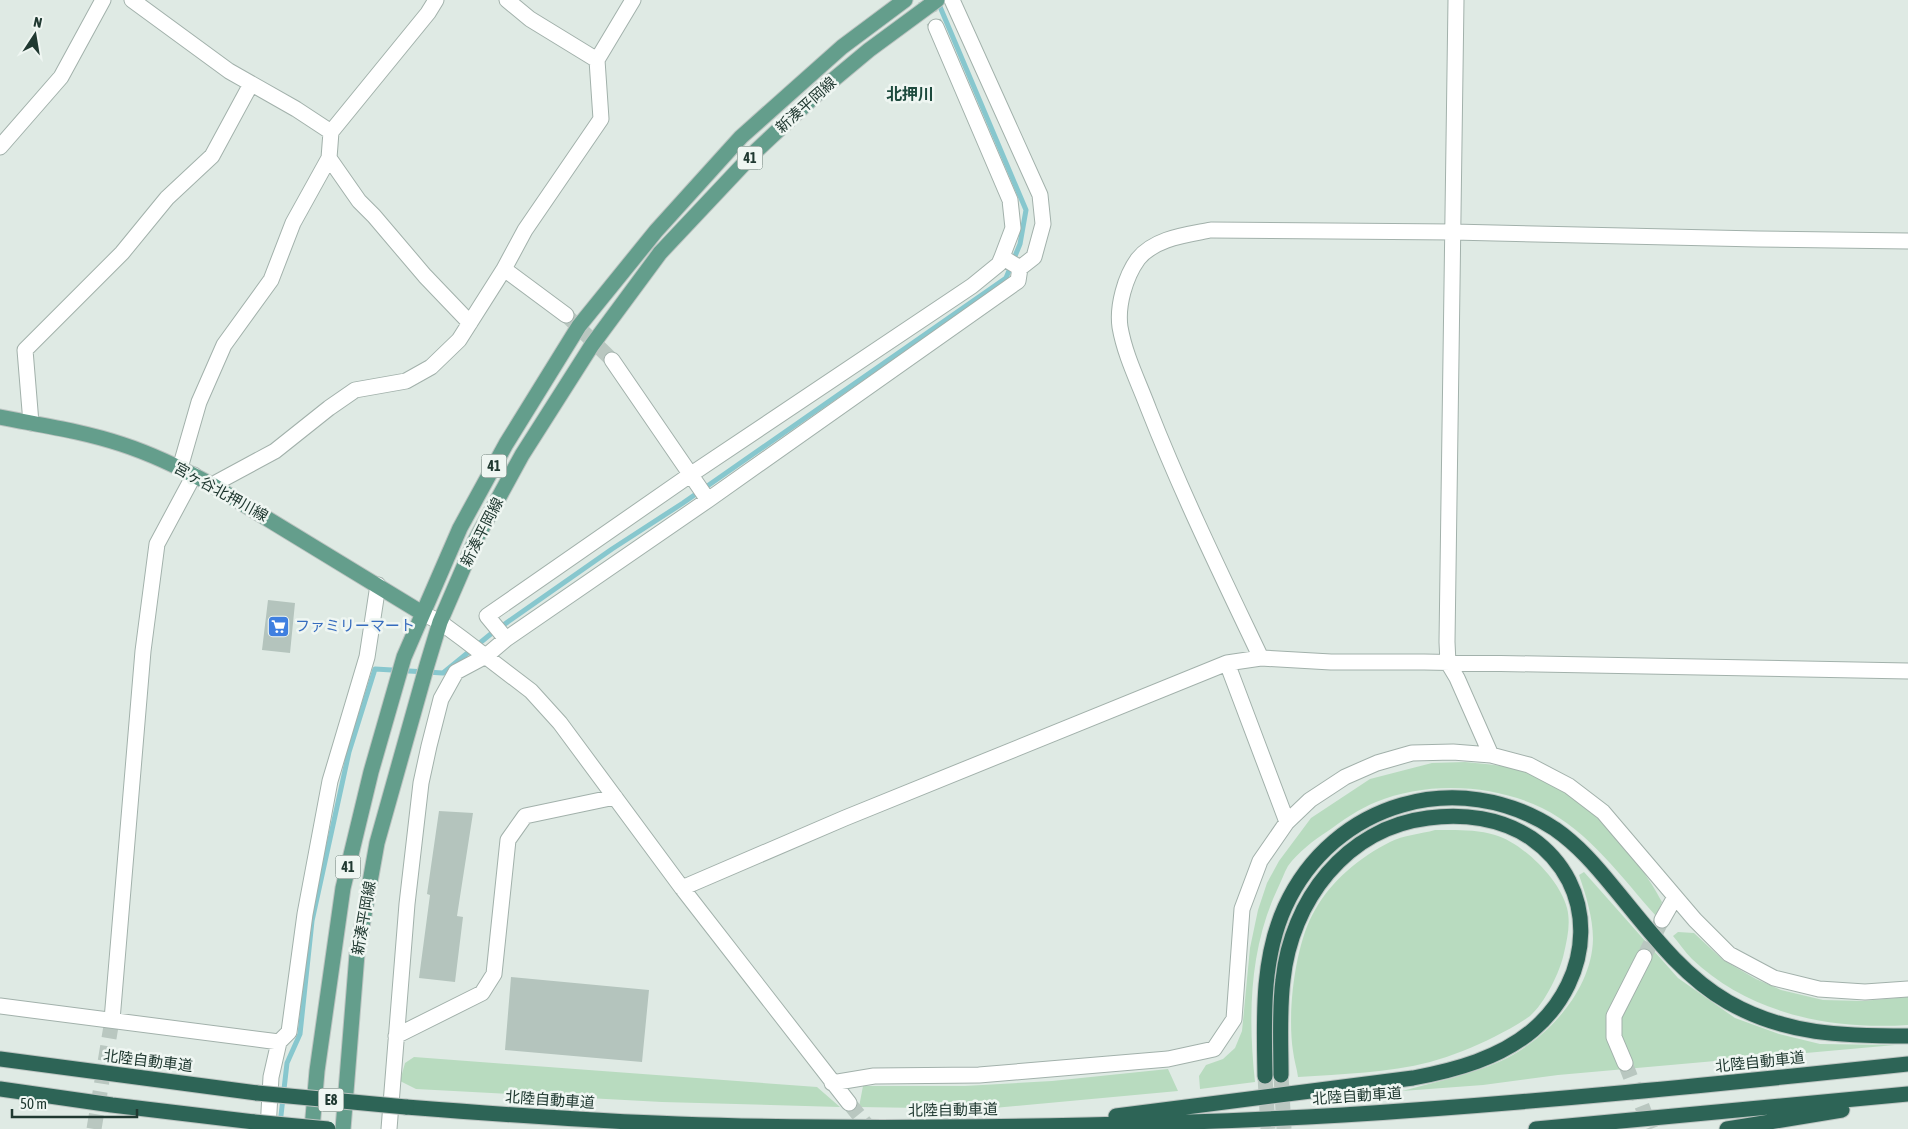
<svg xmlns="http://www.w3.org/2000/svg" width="1908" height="1129" viewBox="0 0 1908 1129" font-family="'Asap Condensed','Noto Sans JP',sans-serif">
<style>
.green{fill:#b8dbbf}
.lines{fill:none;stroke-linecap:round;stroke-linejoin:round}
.stream{stroke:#87c7ce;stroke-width:5}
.building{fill:#b4c4bd}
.minor-tunnel{stroke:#b9c7c0;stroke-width:15;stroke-dasharray:15 8;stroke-linecap:butt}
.highway-tunnel{stroke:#b9c7c0;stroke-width:15;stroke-dasharray:15 8;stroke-linecap:butt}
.minor-casing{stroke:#a2b1ab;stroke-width:17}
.major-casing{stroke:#bcc4c1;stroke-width:17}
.highway-casing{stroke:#bcc4c1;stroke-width:17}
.minor{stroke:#fff;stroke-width:15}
.major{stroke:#649e8c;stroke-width:15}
.highway{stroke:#2d6456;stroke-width:15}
.highway-bridge-casing{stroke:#bcc4c1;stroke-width:17;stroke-linecap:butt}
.highway-bridge{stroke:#2d6456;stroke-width:15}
.labels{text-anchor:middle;stroke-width:5;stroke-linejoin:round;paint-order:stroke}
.shield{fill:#eff6f2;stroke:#5e726b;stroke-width:1}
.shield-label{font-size:14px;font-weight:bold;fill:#203931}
.street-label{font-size:15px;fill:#203931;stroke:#eff6f2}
.shop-label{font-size:15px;fill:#366cbe;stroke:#eff6f2;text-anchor:start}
.neighbourhood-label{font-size:16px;font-weight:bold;fill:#1d4a3d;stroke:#eff6f2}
</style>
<rect width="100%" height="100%" fill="#dfeae4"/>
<path class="green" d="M1465,762C1488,764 1512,766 1533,774C1582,792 1639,857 1662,902L1656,916C1622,878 1589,831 1542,808C1493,784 1427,781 1376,802C1359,809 1343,820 1328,831C1314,840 1298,852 1288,866C1284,873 1281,882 1277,890C1249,950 1248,1018 1255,1082L1200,1089L1199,1076L1206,1065L1223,1059L1235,1048L1242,1031L1250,948L1258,910L1267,883L1279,861L1311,818L1370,779L1432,763Z
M1435,830C1455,830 1475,829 1495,835C1523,843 1560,880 1567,908C1571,924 1567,939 1564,953C1560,972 1545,1003 1530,1016C1519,1024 1506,1031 1494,1037C1474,1047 1452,1056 1430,1062C1388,1073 1342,1074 1298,1077C1297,1069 1294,1060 1293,1051C1287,1013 1295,943 1315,910C1332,880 1360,857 1390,842C1403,835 1421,834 1435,830Z
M1584,872L1678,978L1735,1018L1779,1034L1820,1044L1895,1045L1558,1075L1483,1085L1402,1091C1435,1082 1470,1075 1501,1061C1546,1040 1592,991 1593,939C1593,918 1586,895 1579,875Z
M1678,932L1694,933L1723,960L1756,979L1781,990L1823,1000L1862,1001L1908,997V1025C1831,1030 1750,1014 1692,959C1685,952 1679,943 1673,936Z
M414,1057L817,1087L840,1107L662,1102L416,1089L400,1081L405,1063Z
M1168,1069L1178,1091L983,1109L859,1107L863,1086H965L1052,1081Z"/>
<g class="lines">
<path class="stream" d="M280,1124L287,1063L300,1034L312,921L349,752L375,669L443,673L492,633L612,549L683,503L1006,278L1020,244L1026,210L938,2"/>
</g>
<path class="building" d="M268,600L295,603L290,653L262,650Z
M439,811L473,813L457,916L463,917L455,982L419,978L430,895L427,894Z
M511,977L649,990L642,1062L505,1050Z"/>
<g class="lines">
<path class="minor-tunnel" d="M925,0L936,27
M566,315L612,360
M1644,957L1662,920
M1625,1063L1651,1129
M849,1103L870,1129
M94,1129L112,1020"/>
<path class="highway-tunnel" d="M1281,1075L1284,1129
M1265,1076L1268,1129"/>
<defs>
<path id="minor" d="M132,0L229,71L296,109L331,132L329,158L293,223L271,280L224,345L199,402L180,468
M507,0L530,19L597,60
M1456,0L1447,642L1448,663L1457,678L1491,755
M936,27L1010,200L1013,228L1002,257
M331,132L428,13L436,0
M0,147L61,77L103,0
M329,158L359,201L374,216L425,276L470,323
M504,269L566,315
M612,360L708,500
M31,423L25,350L122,253L167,198L212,156L251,84
M212,485L275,451L329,408L355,390L406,381L431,367L459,340L504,269L525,230L601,119L597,60L633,0
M422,613L440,622L463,639L531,691L560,723L682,888L849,1103
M506,639L487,616L690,475L972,286L999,264L1002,257L1020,268
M1261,658C1222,576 1182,494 1149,410C1139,383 1125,356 1120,327C1117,306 1125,277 1138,259C1155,238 1186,235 1211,230L1453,232L1758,239L1908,241
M1227,663L1287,822
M682,888L845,818L1227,663L1261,658L1331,662H1424L1908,671
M1662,920L1675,897
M0,1006L279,1042L289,1032L305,914L330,781L367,657L378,585
M112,1020L143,651L157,544L194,475
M396,1036L482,993L494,974L508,840L525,816L615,797
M1625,1063L1614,1037V1016L1644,957
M832,1083L874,1076L979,1075L1168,1059L1214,1049L1234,1019L1242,909L1260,861L1287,822L1310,800L1345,777L1377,763L1412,753L1453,752L1491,755L1529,765L1569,786L1603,812L1695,920L1729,954L1774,978L1819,989L1865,992L1908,989
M268,1129L271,1077L279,1042
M389,1129L407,904L421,783L429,746L441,699L456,672L486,656L506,639L708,500L1018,281L1020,268L1034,257L1043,224L1040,195L952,0"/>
<path id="major" d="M0,417C40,425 82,431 121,444C152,454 183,469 212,485L422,613
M312,1129L317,1071L343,888L371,772L404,657L460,528L506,444L579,326L656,231L741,137L842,47L905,0
M343,1129L357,954L377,843L427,665L440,622L475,541L522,455L592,345L660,253L756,151L821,90L869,50L937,0"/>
<path id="highway" d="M0,1059L257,1093
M1265,1076C1264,1020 1261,960 1285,907C1333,802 1459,766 1555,829C1578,845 1596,866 1614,888C1648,929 1681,975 1728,1002C1786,1035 1843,1036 1908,1036
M0,1089L112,1105L254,1122
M406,1107C496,1114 587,1121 678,1124C814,1129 950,1128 1086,1125C1172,1123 1257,1120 1343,1115C1532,1103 1720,1084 1908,1064
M1116,1116L1413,1078C1456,1070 1500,1058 1533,1030C1594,978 1600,886 1531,838C1501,818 1463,813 1428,818C1346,828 1291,901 1283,980C1279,1011 1281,1044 1281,1075
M1536,1129L1908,1094
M1727,1129L1842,1110"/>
</defs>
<use href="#minor" class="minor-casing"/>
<use href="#major" class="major-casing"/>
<use href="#highway" class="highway-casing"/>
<use href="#minor" class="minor"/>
<use href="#major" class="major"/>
<use href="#highway" class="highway"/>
<defs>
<path id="highway-bridge" d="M257,1093L406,1107
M254,1122L328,1129"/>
</defs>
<use href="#highway-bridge" class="highway-bridge-casing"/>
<use href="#highway-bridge" class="highway-bridge"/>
</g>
<defs>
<symbol id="supermarket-square" viewBox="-11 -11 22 22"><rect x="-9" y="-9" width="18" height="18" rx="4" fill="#3f7fe0" stroke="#eff6f2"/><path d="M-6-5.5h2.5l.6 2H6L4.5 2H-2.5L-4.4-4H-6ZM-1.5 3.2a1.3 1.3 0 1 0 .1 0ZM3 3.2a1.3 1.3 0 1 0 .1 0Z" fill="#fff"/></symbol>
</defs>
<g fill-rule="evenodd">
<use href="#supermarket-square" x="266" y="614" width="25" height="25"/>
</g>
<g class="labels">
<g class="shield">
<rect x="737.5" y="146.5" width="25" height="23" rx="4"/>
<rect x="481.5" y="454.5" width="25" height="23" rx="4"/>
<rect x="335.5" y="855.5" width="25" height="23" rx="4"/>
<rect x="318.5" y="1088.5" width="25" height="23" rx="4"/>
</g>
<g class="shield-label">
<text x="750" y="163">41</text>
<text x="494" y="471">41</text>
<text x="348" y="872">41</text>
<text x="331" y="1105">E8</text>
</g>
<g class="street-label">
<text transform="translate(806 105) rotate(-42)" y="5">新湊平岡線</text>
<text transform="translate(221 492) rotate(29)" y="5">宮ヶ谷北押川線</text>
<text transform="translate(482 532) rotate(-63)" y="5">新湊平岡線</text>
<text transform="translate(364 918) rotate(-80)" y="5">新湊平岡線</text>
<text transform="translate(148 1061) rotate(7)" y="5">北陸自動車道</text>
<text transform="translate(1760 1062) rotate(-6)" y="5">北陸自動車道</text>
<text transform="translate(1357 1096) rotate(-4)" y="5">北陸自動車道</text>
<text transform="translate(550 1100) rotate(4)" y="5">北陸自動車道</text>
<text transform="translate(953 1110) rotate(-1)" y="5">北陸自動車道</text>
</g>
<g class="shop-label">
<text x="295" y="631">ファミリーマート</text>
</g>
<g class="neighbourhood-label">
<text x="910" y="100">北押川</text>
</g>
</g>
<g transform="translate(35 35) rotate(12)" stroke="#eff6f2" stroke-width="4" paint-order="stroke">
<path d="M0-4L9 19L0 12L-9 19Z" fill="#203931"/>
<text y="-8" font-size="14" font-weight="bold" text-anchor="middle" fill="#203931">N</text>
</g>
<path d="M12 1109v8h125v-8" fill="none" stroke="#203931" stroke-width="2.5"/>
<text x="20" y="1109" font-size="15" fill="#203931" stroke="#eff6f2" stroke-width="4" paint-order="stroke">50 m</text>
</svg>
